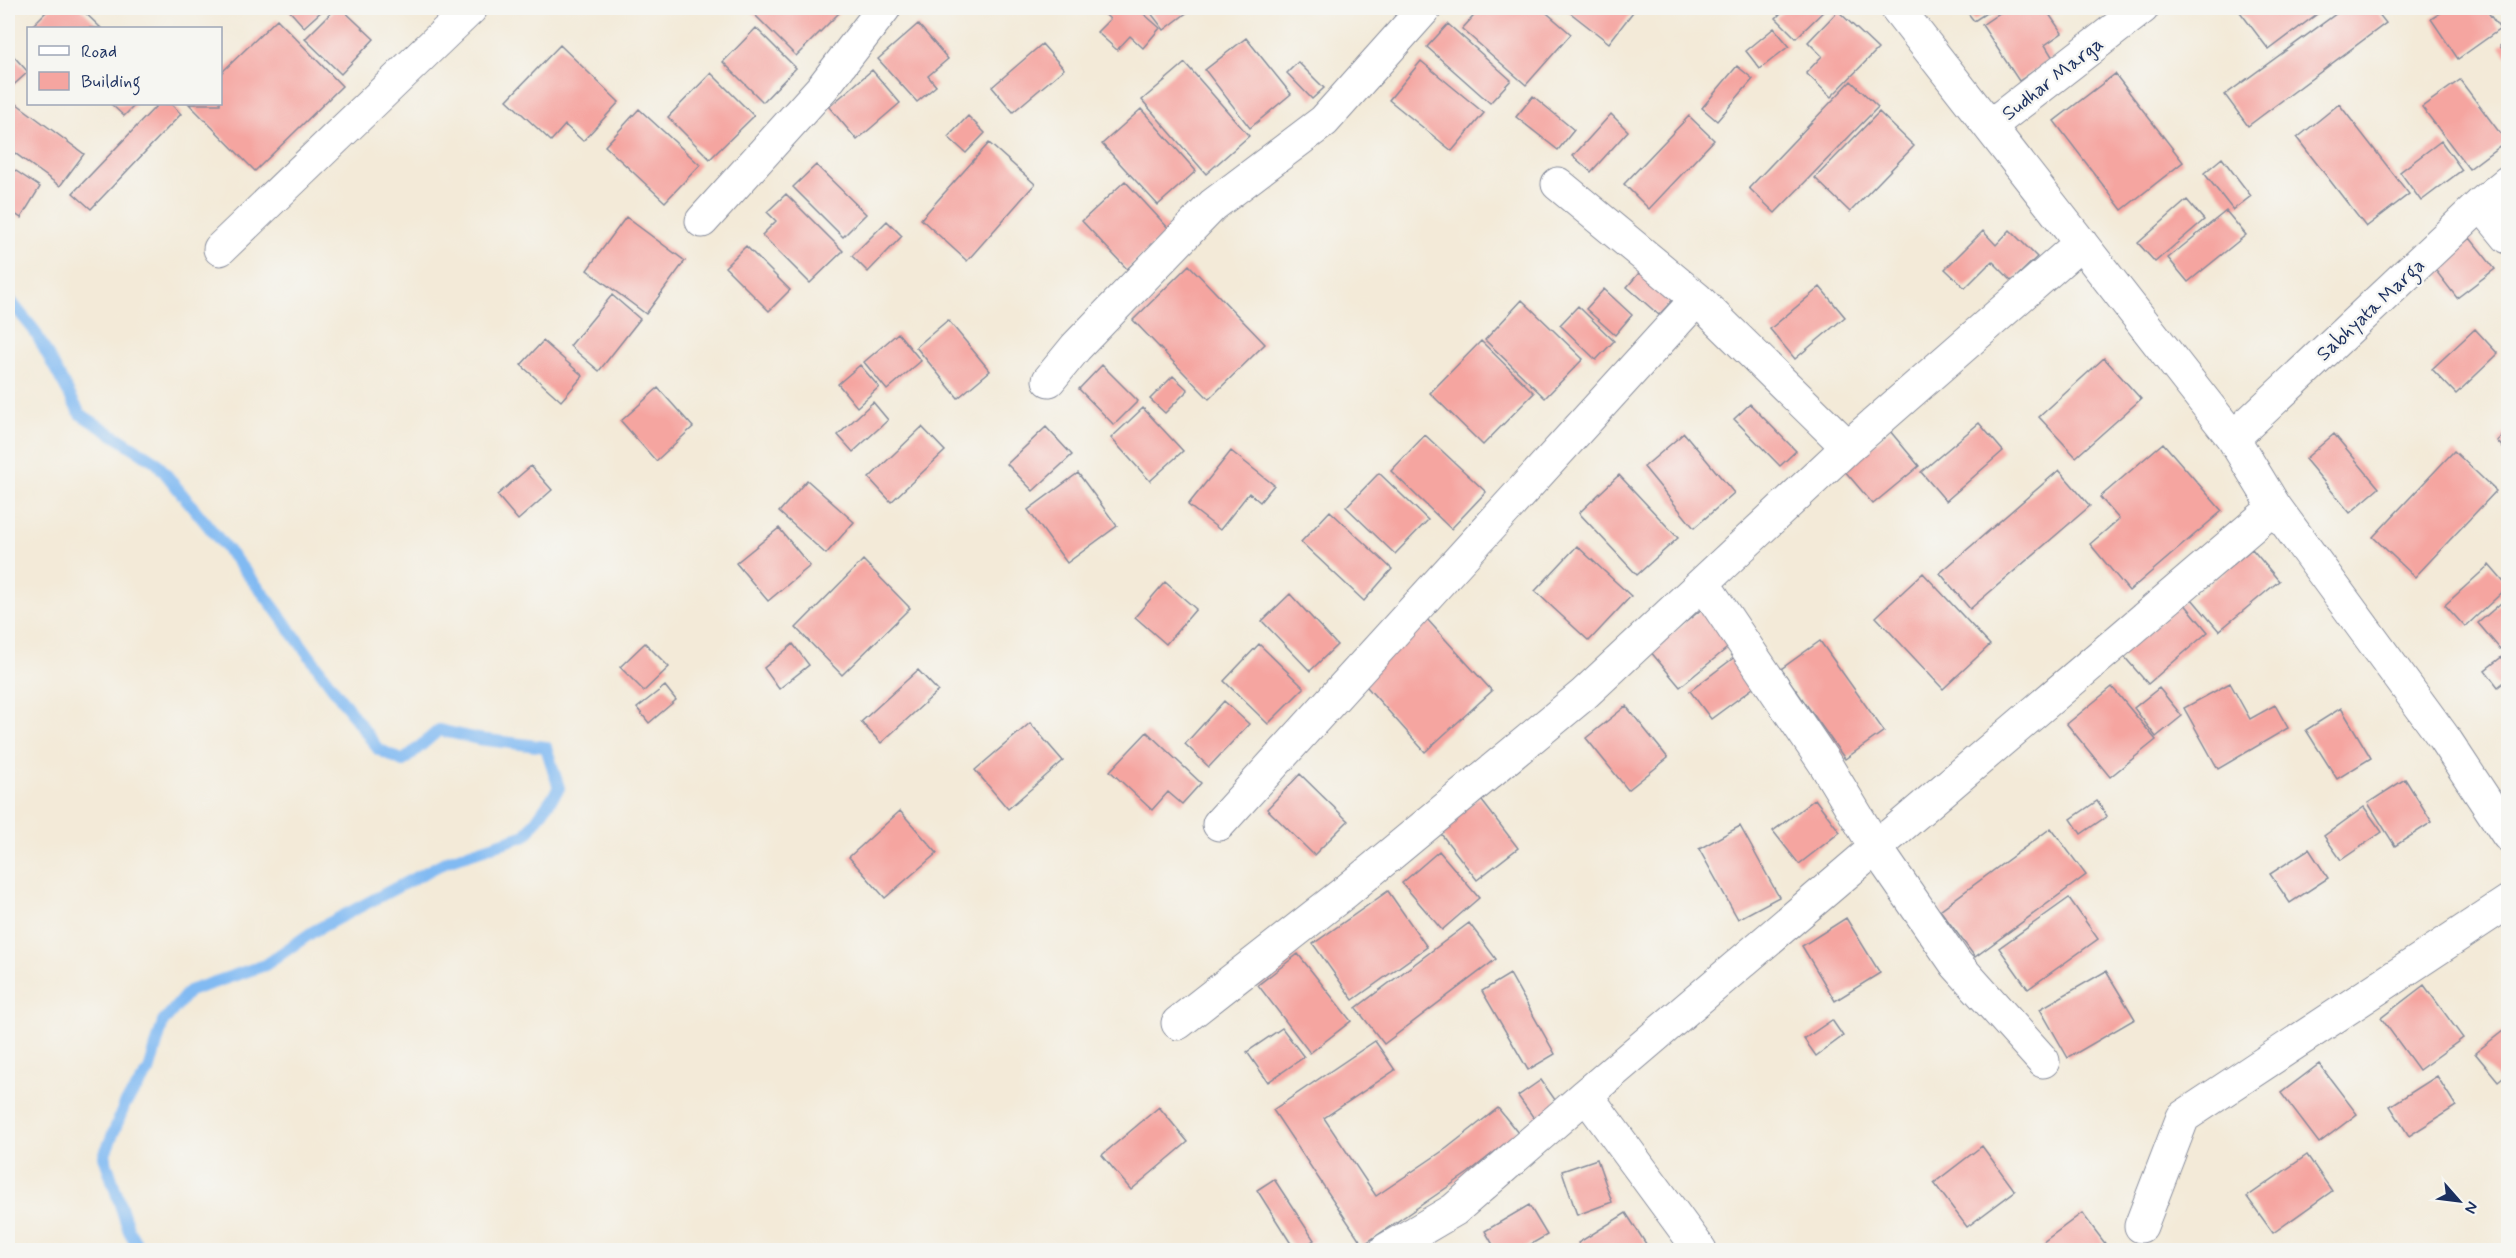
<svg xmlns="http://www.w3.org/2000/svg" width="2516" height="1258" viewBox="0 0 2516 1258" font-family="Mynerve,sans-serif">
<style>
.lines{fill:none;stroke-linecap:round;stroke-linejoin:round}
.stream{stroke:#81baf2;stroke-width:12}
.building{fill:#f5a5a0}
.minor-casing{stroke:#878c9b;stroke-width:35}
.minor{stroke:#fff;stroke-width:33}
.labels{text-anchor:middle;stroke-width:5;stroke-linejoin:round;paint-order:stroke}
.street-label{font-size:20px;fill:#1b2f5e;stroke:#f6f6f2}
</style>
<rect width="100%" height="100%" fill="#f6f6f2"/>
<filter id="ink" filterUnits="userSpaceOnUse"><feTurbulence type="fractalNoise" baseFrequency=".0167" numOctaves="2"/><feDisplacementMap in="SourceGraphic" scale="12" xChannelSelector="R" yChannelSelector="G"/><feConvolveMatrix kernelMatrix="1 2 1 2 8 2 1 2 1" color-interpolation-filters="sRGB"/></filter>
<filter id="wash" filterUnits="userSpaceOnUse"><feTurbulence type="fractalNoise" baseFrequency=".008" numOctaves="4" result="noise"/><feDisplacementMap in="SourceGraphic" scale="24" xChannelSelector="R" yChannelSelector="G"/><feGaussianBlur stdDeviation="1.35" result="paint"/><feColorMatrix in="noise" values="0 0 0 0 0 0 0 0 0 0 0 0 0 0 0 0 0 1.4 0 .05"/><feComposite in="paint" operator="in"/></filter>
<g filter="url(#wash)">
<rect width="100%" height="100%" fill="#f3ead8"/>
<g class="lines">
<path class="stream" d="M8,298L34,330L80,414L156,462L266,597L378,749L403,761L439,730L478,739L546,747L559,788L526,835L447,861L314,931L265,965L189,991L163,1022L149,1071L125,1104L104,1156L129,1231L140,1250"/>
</g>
<g id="blocks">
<path class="building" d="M50,8H80L101,28H36L33,25Z
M287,8H325L304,27Z
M336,8H341L374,39L341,74L305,39Z
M748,8H834L839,13L796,56Z
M1098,8H1137L1160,28L1143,48L1130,36L1117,50L1097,32L1110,19Z
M1147,8H1193L1164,30Z
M1481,8H1541L1571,34L1526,85L1462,29Z
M1571,8H1636L1609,43L1568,11Z
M1786,8H1827L1796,38L1776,18Z
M1964,8H1994L1974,21Z
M2007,8H2045L2062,33L2045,45L2053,58L2019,81L1982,25Z
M2237,8H2325L2269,50Z
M2344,8H2374L2386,23L2248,126L2225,95Z
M2448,8H2485L2500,29L2458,59L2431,19Z
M1838,11L1878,49L1831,97L1806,73L1822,56L1808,42Z
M277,19L342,86L255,171L189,104H220V74Z
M918,24L948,59L928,76L936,86L917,102L878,59Z
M1448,24L1511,80L1490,103L1427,47Z
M756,28L796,68L763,102L723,62Z
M1774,28L1789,46L1760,69L1746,51Z
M1246,38L1291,94L1250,128L1205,70Z
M2508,40V57L2500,46Z
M1042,44L1064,69L1013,112L992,87Z
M560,45L619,102L583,141L565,125L551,141L507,100Z
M8,50L28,72L8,90Z
M1421,61L1484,113L1452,151L1389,100Z
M1298,62L1324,88L1312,99L1287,73Z
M1185,63L1249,136L1206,174L1142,100Z
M1737,66L1753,79L1717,121L1702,108Z
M872,70L900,103L857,140L829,107Z
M711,73L754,116L710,159L668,117Z
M2115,74L2183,162L2122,210L2054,121Z
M2460,80L2506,141L2469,169L2422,107Z
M1851,81L1878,107L1775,213L1749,188Z
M1533,96L1574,130L1558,150L1516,117Z
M9,98L84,154L60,186L8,148Z
M111,104H136L124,116Z
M158,104H171L181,114L91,209L73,193Z
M2339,104L2409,194L2366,227L2297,138Z
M639,109L700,165L665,202L605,146Z
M1141,109L1196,171L1158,205L1102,144Z
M1879,112L1914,146L1850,212L1815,178Z
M1611,114L1628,131L1591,172L1573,156Z
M968,116L985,133L966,153L948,137Z
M1689,116L1714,140L1649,209L1624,184Z
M2441,141L2462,170L2421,201L2400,172Z
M989,143L1035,184L967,261L921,219Z
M2222,158L2251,196L2233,210L2204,173Z
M816,165L866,214L843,237L793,187Z
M13,169L40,187L21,218L8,209V178Z
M1125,181L1170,230L1127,269L1082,221Z
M786,194L843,251L810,283L762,235L776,221L767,212Z
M2187,200L2204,220L2155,262L2138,243Z
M2226,211L2246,235L2188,282L2168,258Z
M626,217L685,261L646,314L587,270Z
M887,221L902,236L868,272L852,256Z
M2010,230L2037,257L2012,281L1992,261L1965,288L1945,269L1983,231L1996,245Z
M2470,238L2495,269L2457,298L2433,267Z
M746,246L790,290L769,311L725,267Z
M1189,265L1265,344L1209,399L1133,320Z
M1645,266L1677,295L1659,315L1627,287Z
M1820,287L1845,317L1795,359L1770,329Z
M1604,289L1632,315L1615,335L1586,309Z
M612,295L640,319L599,371L570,346Z
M1522,300L1583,359L1545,398L1485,340Z
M1578,306L1614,341L1596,360L1560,325Z
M948,320L990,371L958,398L916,347Z
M2475,329L2498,354L2456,394L2432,369Z
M898,333L921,361L887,390L864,362Z
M543,341L583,376L561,401L521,365Z
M1481,341L1534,393L1483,445L1430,393Z
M2104,358L2141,399L2076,457L2039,417Z
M860,365L879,387L857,407L838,384Z
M1102,365L1138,401L1114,425L1079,389Z
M1173,376L1188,390L1165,413L1150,399Z
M658,388L693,427L656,461L621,421Z
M873,402L888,420L853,452L838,435Z
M1750,404L1796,451L1780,466L1734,419Z
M1143,408L1183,451L1150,481L1111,438Z
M1979,423L2003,451L1946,501L1921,472Z
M922,427L945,451L891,502L869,478Z
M1046,427L1072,455L1033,491L1007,464Z
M2508,429V453L2497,441Z
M1890,431L1919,466L1873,504L1844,470Z
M1684,433L1734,493L1694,528L1644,467Z
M2334,434L2379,488L2350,513L2305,459Z
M1425,435L1486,492L1451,529L1391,471Z
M2163,443L2222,511L2129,591L2090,544L2119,519L2100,497Z
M1231,451L1274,485L1260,502L1249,493L1220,530L1188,505Z
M2454,451L2496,491L2415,577L2373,537Z
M531,466L552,490L518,520L497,495Z
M2059,470L2090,506L1970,609L1940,573Z
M1078,473L1117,526L1067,563L1028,510Z
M1379,473L1428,520L1395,554L1346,507Z
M1619,475L1678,538L1637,575L1579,513Z
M807,480L854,522L826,554L779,512Z
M1330,511L1392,569L1364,601L1301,542Z
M779,528L810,566L768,601L736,563Z
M1577,546L1631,596L1589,641L1535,591Z
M2252,549L2279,581L2219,631L2192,599Z
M863,560L910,608L842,675L796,628Z
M2489,565L2508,587L2465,627L2445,605Z
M1923,573L1990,645L1943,689L1876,617Z
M1165,582L1196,609L1166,644L1135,617Z
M1290,594L1337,645L1310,671L1262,621Z
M2508,597V642L2500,649L2478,623Z
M2183,602L2208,632L2148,684L2122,654Z
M1702,609L1731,645L1680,687L1650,651Z
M1426,618L1492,691L1425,752L1359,678Z
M1820,641L1884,731L1845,759L1781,669Z
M645,643L669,667L644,691L620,667Z
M793,644L809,665L779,689L764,668Z
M1259,644L1304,688L1268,724L1224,681Z
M2508,652V679L2498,687L2485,670Z
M1740,653L1761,682L1711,719L1690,691Z
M918,670L938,691L881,743L861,722Z
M2230,683L2250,719L2275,705L2288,728L2218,769L2184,708Z
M665,686L676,700L649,723L637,708Z
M2112,687L2156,740L2110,777L2067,724Z
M2159,688L2182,716L2156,737L2134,708Z
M1224,701L1249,724L1209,767L1185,744Z
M1626,706L1668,758L1628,790L1586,738Z
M2341,708L2371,758L2337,779L2306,730Z
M1030,723L1063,761L1008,809L975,770Z
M1147,732L1201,783L1182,804L1168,792L1152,810L1110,771Z
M1300,774L1348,821L1314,855L1267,809Z
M2405,779L2432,822L2395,846L2368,803Z
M1479,797L1518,848L1477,880L1438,830Z
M1815,799L1840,832L1799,864L1773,831Z
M2097,801L2107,816L2081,834L2071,819Z
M2364,807L2382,832L2341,860L2324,836Z
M900,811L937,853L885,898L849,857Z
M1740,826L1779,897L1738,919L1699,849Z
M2051,828L2086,875L1975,957L1940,910Z
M2309,849L2328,878L2290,903L2270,874Z
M1439,851L1479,898L1442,930L1402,883Z
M1388,891L1427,947L1353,1000L1313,944Z
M2069,898L2098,939L2028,989L1999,948Z
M1846,918L1880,973L1835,1001L1802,946Z
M1469,923L1496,959L1384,1044L1356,1008Z
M1298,954L1351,1021L1310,1053L1258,985Z
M2106,971L2135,1019L2068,1058L2040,1009Z
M1510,974L1555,1054L1528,1070L1482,991Z
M2424,985L2463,1038L2419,1070L2381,1018Z
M1832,1020L1843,1036L1816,1056L1804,1039Z
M2508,1027V1073L2498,1081L2475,1053Z
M1282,1028L1304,1057L1268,1082L1247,1052Z
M1375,1041L1395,1070L1324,1118L1376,1196L1447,1148L1498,1108L1518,1133L1468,1173L1363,1245L1273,1110Z
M2319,1064L2357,1114L2319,1143L2281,1093Z
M2437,1076L2456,1106L2409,1136L2390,1106Z
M1541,1080L1558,1104L1536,1121L1518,1096Z
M1159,1107L1188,1142L1131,1190L1102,1155Z
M1982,1146L2015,1191L1967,1227L1934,1183Z
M2307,1155L2332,1191L2273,1233L2247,1197Z
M1597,1159L1612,1202L1577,1215L1562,1171Z
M1274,1179L1314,1240L1299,1250H1295L1257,1190Z
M1529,1205L1547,1235L1521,1250H1496L1485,1231Z
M1626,1213L1650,1250H1583L1578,1243Z
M2082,1213L2110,1250H2047L2042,1243Z"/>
</g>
</g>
<g filter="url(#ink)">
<use href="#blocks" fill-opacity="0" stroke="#878c9b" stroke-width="1.5"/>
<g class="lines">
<defs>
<path id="minor" d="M1897,8L2233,438L2275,507L2444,738L2508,835
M1990,126L2142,8
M1558,184L1697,299L1848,447
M2481,204L2508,237
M702,221L823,87L884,8
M220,249L471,8
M1049,380L1076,347L1213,205L1324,121L1425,8
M2233,438L2481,204L2508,182
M1703,583L1824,762L1876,848L1956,964L2043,1061
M1219,824L1697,299
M1178,1023L1344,893L1583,695L1848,447L2081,243
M2141,1226L2183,1117L2508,902
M1386,1250L1454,1210L1586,1095
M1700,1250L1586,1095L2275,507"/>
</defs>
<use href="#minor" class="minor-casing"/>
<use href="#minor" class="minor"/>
</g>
</g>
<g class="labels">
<g class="street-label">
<text transform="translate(2052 78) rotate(-38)" y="7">Sudhar Marga</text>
<text transform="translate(2370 309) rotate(-43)" y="7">Sabhyata Marga</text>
</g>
</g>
<rect width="2516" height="1258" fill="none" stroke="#f6f6f2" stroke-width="30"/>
<rect x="27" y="27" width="195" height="78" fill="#f6f6f2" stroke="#9ea6b7" stroke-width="1.5"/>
<rect x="39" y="46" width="30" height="9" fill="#ffffff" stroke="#9ea6b7" stroke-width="1.5"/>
<text x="81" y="57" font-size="18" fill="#1b2f5e">Road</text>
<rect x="39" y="72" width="30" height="18" fill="#f5a5a0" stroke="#9ea6b7" stroke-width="1.5"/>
<text x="81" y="87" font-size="18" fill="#1b2f5e">Building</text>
<g transform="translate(2459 1201) rotate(118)" stroke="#f6f6f2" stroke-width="4.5" paint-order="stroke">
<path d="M0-4.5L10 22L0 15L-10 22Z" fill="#1b2f5e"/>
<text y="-9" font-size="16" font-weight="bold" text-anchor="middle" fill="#1b2f5e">N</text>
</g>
</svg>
